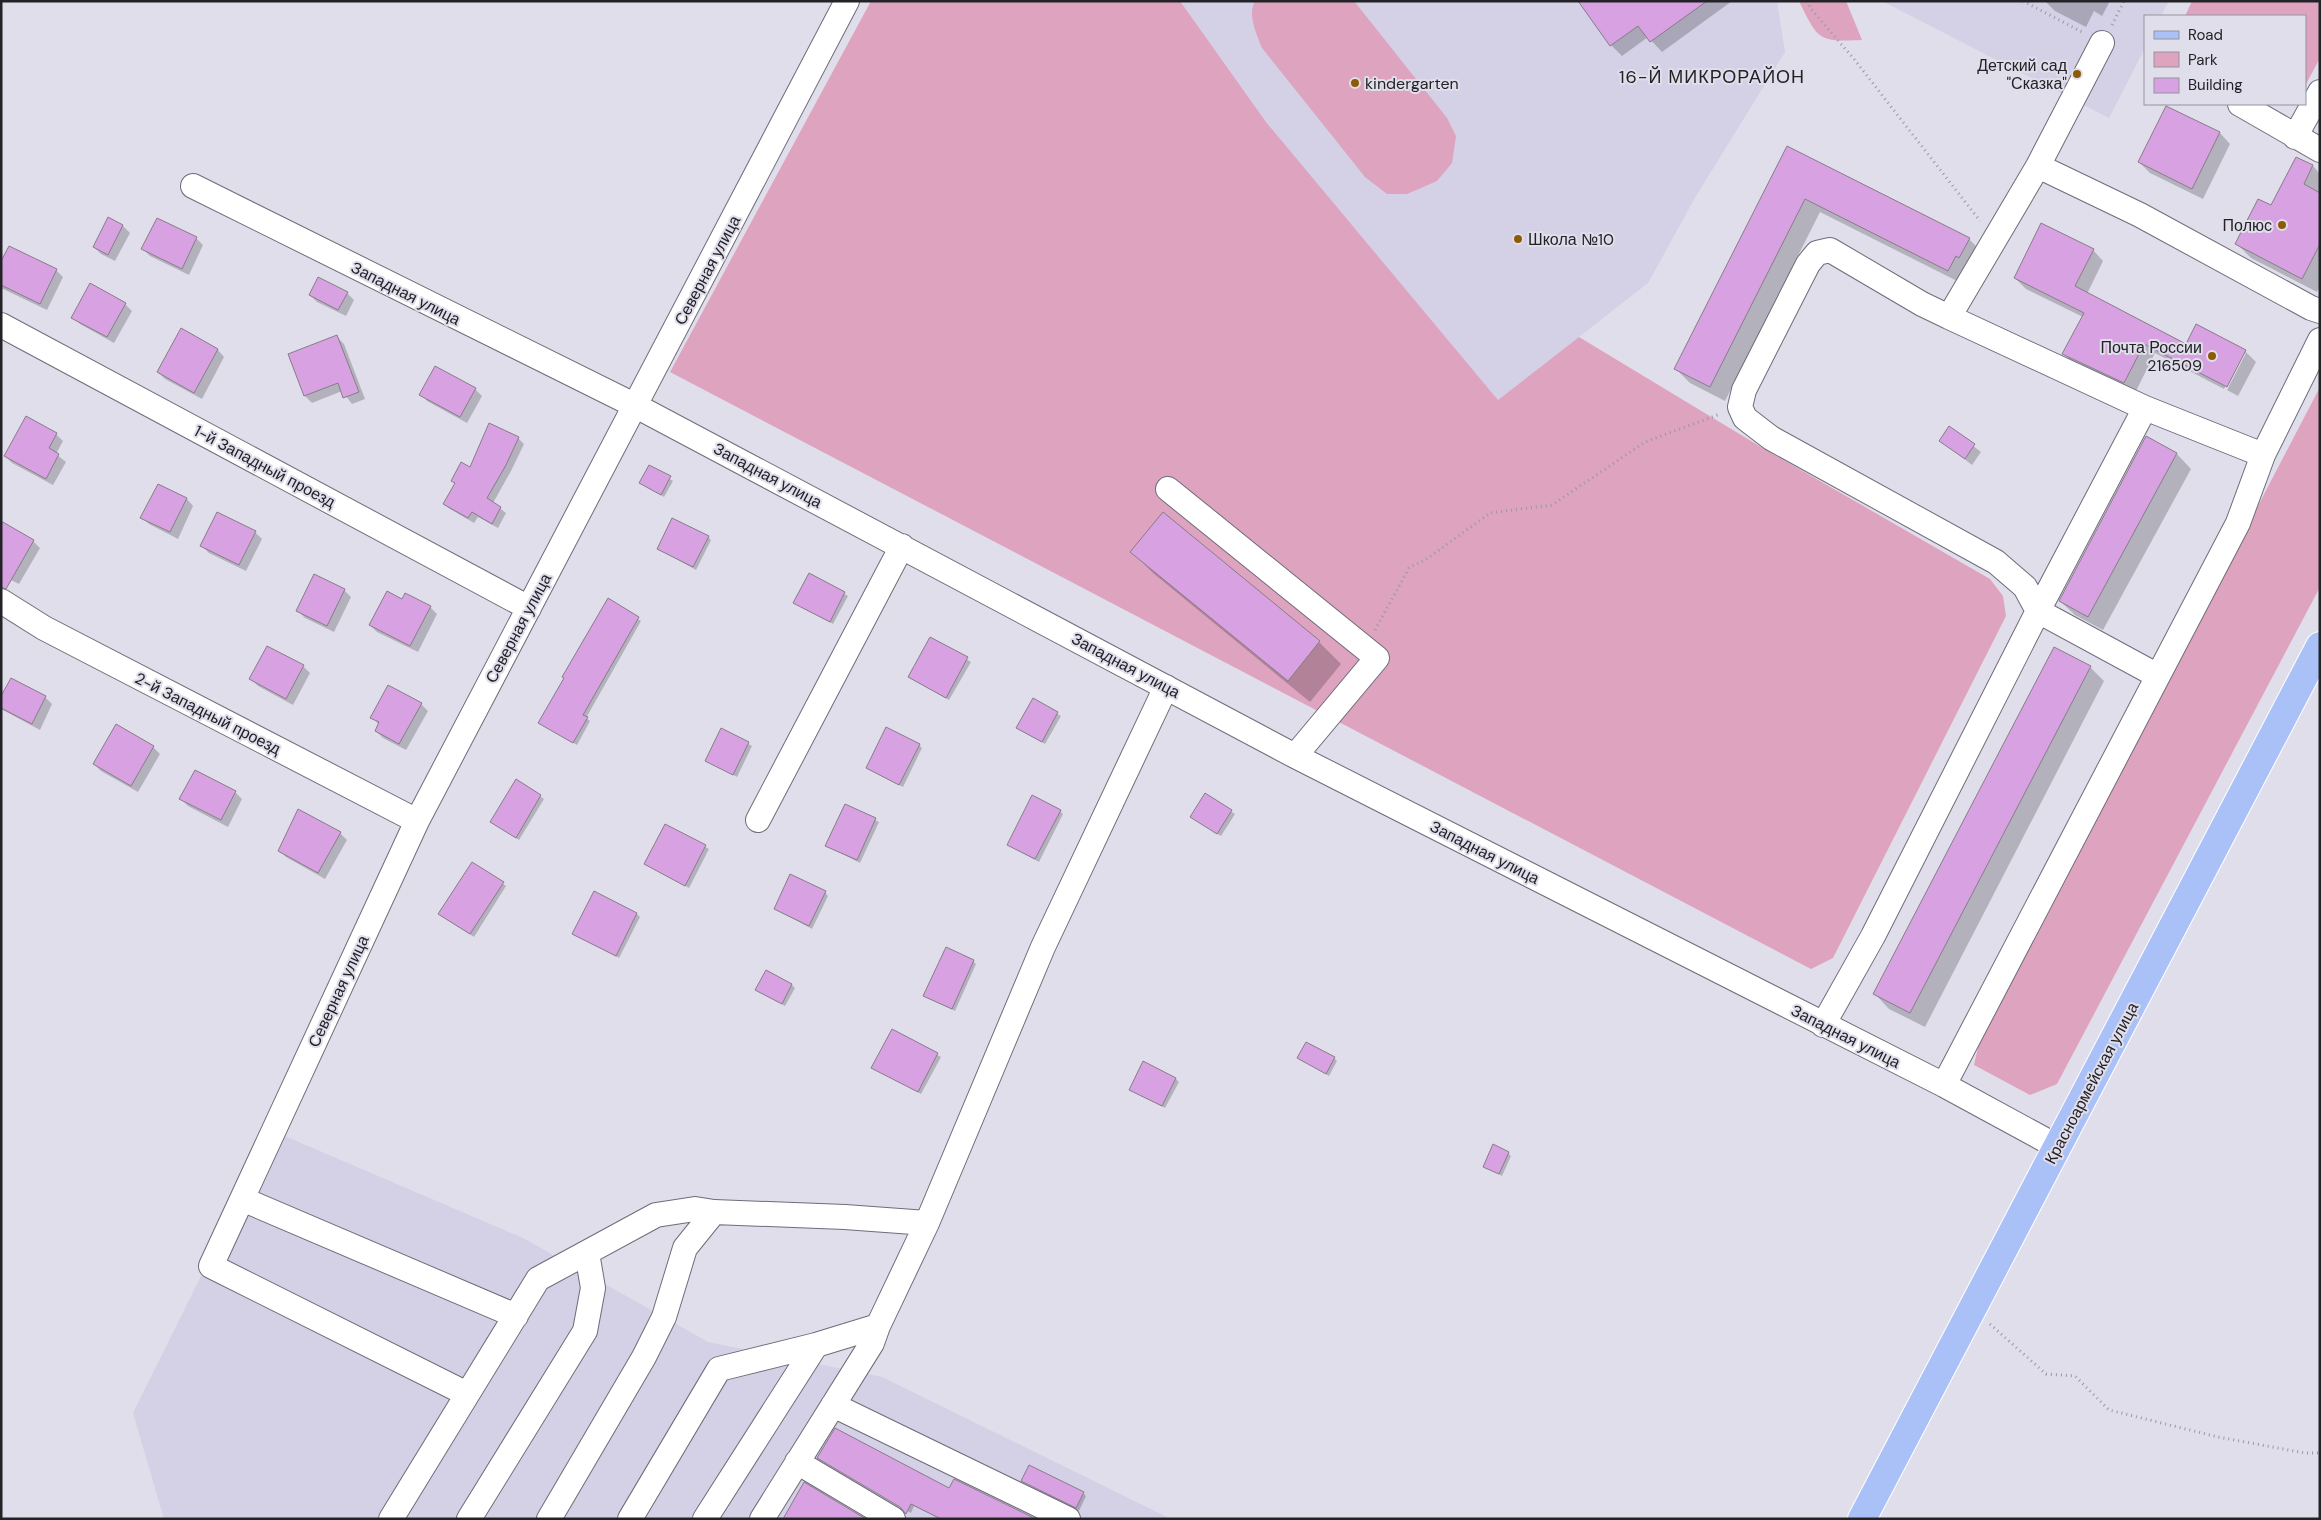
<svg xmlns="http://www.w3.org/2000/svg" width="2321" height="1520" viewBox="0 0 2321 1520" font-family="'DM Sans',sans-serif">
<style>
.built{fill:#d4d0e5}
.green{fill:#dea3bf}
.shadow{fill:#0003}
.building{fill:#d8a1e2;stroke:#867d87}
.lines{fill:none;stroke-linecap:round;stroke-linejoin:round}
.minor-casing{stroke:#6f6c79;stroke-width:26}
.major-casing{stroke:#fff;stroke-width:30}
.path{stroke:#9998a2;stroke-width:3;stroke-dasharray:1 4;stroke-linecap:butt}
.minor{stroke:#fff;stroke-width:24}
.major{stroke:#aac1f8;stroke-width:28}
.poi-dot{fill:#8d5b07;stroke:#e0deeb;stroke-width:2}
.labels{text-anchor:middle;stroke-width:4;stroke-linejoin:round;paint-order:stroke}
.poi-label{font-size:16px;fill:#232227;stroke:#e0deeb;text-anchor:end}
.street-label{font-size:16px;fill:#232227;stroke:#e0deeb}
.neighbourhood-label{font-size:18px;letter-spacing:1px;fill:#232227;stroke:#e0deeb}
</style>
<rect width="100%" height="100%" fill="#e0deeb"/>
<path class="built" d="M1180,1H1777L1785,52L1696,196L1648,283L1498,400L1266,122Z
M1882,1H2169L2161,16H2145V48L2109,118Z
M273,1131L523,1238L708,1342L882,1377L1171,1519H164L133,1413Z"/>
<path class="green" d="M871,1H1180L1266,122L1498,400L1579,337L1761,447L1990,579L2003,596L2006,616L1833,958L1811,969L670,372Z
M1255,1H1354L1447,118L1456,136L1452,163L1437,181L1407,194H1387L1365,177L1262,48C1257,35 1247,15 1255,1Z
M1799,1H1846L1862,40C1818,42 1818,40 1799,1Z
M2192,1H2320V58L2305,86V16H2185Z
M2320,387V587L2057,1084L2030,1095L1974,1065L1980,1039Z"/>
<path class="shadow" d="M1580,1H1732L1662,52L1648,37L1622,56L1611,45Z
M2045,1H2110L2102,16L2094,11L2086,27L2055,11Z
M2167,107L2220,133L2230,144L2203,199L2150,173L2139,162Z
M1787,147L1969,239L1983,253L1963,284L1820,212L1725,401L1690,383L1676,369Z
M2296,158L2313,166L2320,174V286L2317,292L2251,258L2236,243L2271,207Z
M109,219L123,226L130,233L115,261L101,254L94,247Z
M196,238L203,245L189,275L150,256L143,249Z
M2093,250L2103,261L2087,294L2186,345L2197,326L2245,351L2256,362L2238,396L2227,390L2246,353H2243L2224,389L2155,353L2135,393L2074,365L2064,354L2083,317L2026,289L2015,278Z
M1,264L56,270L63,277L47,310L1,288Z
M347,293L354,300L346,316L317,302L310,295Z
M125,304L132,311L114,343L80,324L73,317Z
M181,330L218,350L224,357L202,399L165,379L158,372Z
M337,337L344,344L365,399L352,404L342,391L312,403L305,396Z
M475,389L482,396L467,423L427,401L421,394Z
M1950,428L1981,452L1972,465L1941,441Z
M56,434L63,441L56,454L66,462L53,485L12,463L5,456Z
M518,438L524,444L511,471L493,503L506,513L498,528L478,517L474,523L450,509L444,504L455,484L452,480Z
M2146,438L2177,454L2191,469L2103,630L2075,615L2060,601Z
M650,467L673,481L664,497L641,483Z
M158,485L187,499L193,506L178,539L149,524L142,517Z
M1163,514L1319,642L1341,664L1310,702L1153,573L1132,552Z
M255,532L262,539L246,571L209,553L202,546Z
M708,537L711,540L696,570L658,549Z
M33,541L40,548L19,584L1,575Z
M809,575L848,596L833,624L795,603Z
M344,590L351,597L334,632L305,618L298,611Z
M406,595L430,607L437,614L418,652L377,632L370,625L403,600Z
M608,600L641,621L586,718L590,721L577,745L540,723Z
M931,638L971,662L949,700L909,677Z
M268,648L303,666L310,673L293,705L258,686L251,679Z
M2090,667L2104,681L1925,1027L1889,1009L1875,994Z
M11,680L45,697L52,704L40,730L1,709V699Z
M1033,700L1061,716L1045,744L1021,730Z
M421,704L428,711L406,750L383,738L376,731L379,725L372,717Z
M722,730L752,746L737,777L707,761Z
M919,745L922,748L903,787L867,768Z
M153,747L160,754L138,792L101,771L94,764Z
M517,781L544,799L519,840L492,822Z
M235,792L242,799L228,827L188,806L181,799Z
M1205,794L1235,814L1221,836L1191,817Z
M846,805L879,822L860,863L827,846Z
M1060,811L1063,814L1039,862L1008,845Z
M665,825L709,849L689,888L645,864Z
M340,833L347,840L325,879L286,857L279,850Z
M472,863L506,886L474,937L443,917Z
M825,892L828,896L812,929L775,909Z
M637,914L640,917L619,958L573,934Z
M973,961L976,964L955,1011L925,996Z
M792,985L795,988L785,1006L757,990Z
M892,1030L941,1057L921,1094L873,1067Z
M1299,1058H1334L1337,1061L1329,1076Z
M1176,1079L1179,1082L1165,1108L1130,1089Z
M1508,1153L1511,1156L1502,1176L1485,1167Z
M819,1458L950,1490L1034,1519H940L914,1506L911,1513Z
M1022,1481L1083,1493L1086,1496L1079,1511Z"/>
<path class="building" d="M1578,1H1707L1650,42L1638,26L1610,46Z
M2166,106L2220,132L2192,189L2138,162Z
M1787,146L1970,238L1959,258L1956,256L1948,271L1805,199L1710,387L1674,369Z
M2296,157L2313,165L2304,184L2320,193V244L2302,279L2235,244L2258,199L2271,205Z
M108,217L123,225L108,255L93,247Z
M157,218L197,237L182,269L141,249Z
M2041,223L2094,249L2075,286L2186,344L2196,324L2246,350L2227,387L2144,344L2124,383L2062,354L2084,313L2014,278Z
M9,246L57,269L40,304L1,285V261Z
M318,277L348,292L338,310L309,295Z
M90,283L126,303L107,337L71,318Z
M181,328L218,349L194,393L157,372Z
M337,335L359,392L343,398L338,383L304,396L288,354Z
M435,366L476,388L460,417L419,395Z
M26,416L57,433L49,448L59,454L46,479L4,456Z
M489,423L519,437L506,465L487,498L501,507L492,524L472,512L468,518L443,504L455,483L451,481L461,462L470,467Z
M1949,426L1975,444L1965,459L1939,441Z
M2146,436L2177,453L2088,617L2059,601Z
M649,465L671,476L661,495L639,483Z
M158,484L187,498L170,532L140,518Z
M217,512L256,531L239,565L200,546Z
M1163,512L1320,641L1288,681L1130,552Z
M672,518L709,536L693,567L657,549Z
M1,521L34,540L6,589L1,587Z
M809,573L845,592L830,622L793,603Z
M314,574L345,589L327,626L296,611Z
M387,591L402,599L405,593L431,606L410,646L369,625Z
M608,598L639,617L583,715L588,717L573,743L538,723L564,678L562,677Z
M930,637L968,657L946,698L908,677Z
M267,646L304,665L286,699L249,679Z
M2054,647L2091,666L1910,1013L1873,994Z
M11,678L46,696L32,724L1,708V696Z
M388,685L422,703L399,744L375,731L379,722L370,718Z
M1033,698L1058,712L1042,742L1016,728Z
M116,724L154,746L131,786L93,764Z
M886,727L920,744L899,785L866,768Z
M721,728L749,742L733,775L705,761Z
M195,770L236,791L221,820L179,799Z
M516,779L541,795L516,838L490,822Z
M1205,793L1232,810L1217,834L1190,817Z
M1032,795L1061,810L1035,859L1007,845Z
M845,804L876,818L857,860L825,846Z
M298,809L341,832L318,873L278,851Z
M665,824L706,845L685,886L644,864Z
M472,862L504,882L470,934L438,914Z
M790,874L826,891L809,926L774,909Z
M594,891L637,913L616,956L572,934Z
M946,947L974,960L952,1009L923,996Z
M766,970L792,984L782,1004L755,990Z
M892,1029L938,1053L918,1092L871,1068Z
M1306,1042L1335,1057L1326,1074L1297,1058Z
M1143,1061L1176,1078L1162,1106L1129,1090Z
M1493,1144L1509,1152L1499,1174L1483,1167Z
M835,1428L949,1488L954,1479L1036,1519H941L911,1504L906,1514L900,1507L817,1458Z
M1029,1465L1084,1492L1076,1508L1021,1481Z
M804,1482L866,1519H783Z"/>
<g class="lines">
<defs>
<path id="minor" d="M2240,104L2320,150
M2295,137L2320,92
M2038,166L2102,43
M193,186L636,406L1295,756L1944,1085L2058,1147
M1949,317L2145,408L2263,455
M1,325L529,608
M2145,408L2038,611L2158,676
M1168,489L1377,658L1295,756
M1,601L44,628L417,821
M758,820L902,546
M1823,1025L1873,936L2038,611L2025,587L1996,562L1771,438L1745,418L1740,407L1744,390L1808,264L1817,253L1830,250L1922,304L1949,317L2038,166L2140,215L2311,308L2320,311
M1944,1085L2238,523L2263,455L2320,340
M242,1199L516,1316
M467,1394L211,1266L417,821L847,1
M833,1405L1068,1519
M797,1462L893,1519
M391,1519L538,1279L656,1215L695,1209L714,1212L845,1217L927,1223
M469,1519L585,1331L593,1288L587,1253
M549,1519L644,1357L664,1317L685,1248L714,1212
M630,1519L719,1369L816,1345L878,1326
M705,1519L816,1345
M762,1519L872,1343L878,1326L927,1223L1043,947L1166,687"/>
<path id="major" d="M1862,1519L2320,646"/>
</defs>
<use href="#minor" class="minor-casing"/>
<use href="#major" class="major-casing"/>
<path class="path" d="M1807,1L1811,9L1854,59L1980,221
M2023,1L2084,33
M2112,25L2124,1
M1375,630L1409,568L1428,558L1490,513L1552,505L1645,442L1720,414
M1990,1324L2046,1374L2075,1376L2109,1410L2218,1437L2305,1453H2320"/>
<use href="#minor" class="minor"/>
<use href="#major" class="major"/>
</g>
<g class="poi-dot">
<circle cx="2077" cy="74" r="5"/>
<circle cx="1355" cy="83" r="5"/>
<circle cx="2282" cy="225" r="5"/>
<circle cx="1518" cy="239" r="5"/>
<circle cx="2212" cy="356" r="5"/>
</g>
<g class="labels">
<g class="poi-label">
<text x="2067" y="71">Детский сад<tspan x="2067" dy="18">"Сказка"</tspan></text>
<text x="1365" y="89" text-anchor="start">kindergarten</text>
<text x="2272" y="231">Полюс</text>
<text x="1528" y="245" text-anchor="start">Школа №10</text>
<text x="2202" y="353">Почта России<tspan x="2202" dy="18">216509</tspan></text>
</g>
<g class="street-label">
<text transform="translate(707 270) rotate(-62)" y="6">Северная улица</text>
<text transform="translate(406 293) rotate(27)" y="6">Западная улица</text>
<text transform="translate(265 466) rotate(28)" y="6">1-й Западный проезд</text>
<text transform="translate(768 475) rotate(28)" y="6">Западная улица</text>
<text transform="translate(518 628) rotate(-62)" y="6">Северная улица</text>
<text transform="translate(1126 665) rotate(28)" y="6">Западная улица</text>
<text transform="translate(208 713) rotate(27)" y="6">2-й Западный проезд</text>
<text transform="translate(1485 852) rotate(27)" y="6">Западная улица</text>
<text transform="translate(338 991) rotate(-65)" y="6">Северная улица</text>
<text transform="translate(1846 1036) rotate(27)" y="6">Западная улица</text>
<text transform="translate(2091 1083) rotate(-62)" y="6">Красноармейская улица</text>
</g>
<g class="neighbourhood-label">
<text x="1712" y="83">16-Й МИКРОРАЙОН</text>
</g>
</g>
<rect width="2321" height="1520" fill="none" stroke="#232227" stroke-width="5"/>
<rect x="2144" y="15" width="162" height="90" fill="#e0deeb" stroke="#94939d"/>
<rect x="2154" y="31" width="25" height="8" fill="#aac1f8" stroke="#94939d"/>
<text x="2188" y="40" font-size="15" fill="#232227">Road</text>
<rect x="2154" y="52" width="25" height="15" fill="#dea3bf" stroke="#94939d"/>
<text x="2188" y="65" font-size="15" fill="#232227">Park</text>
<rect x="2154" y="78" width="25" height="15" fill="#d8a1e2" stroke="#94939d"/>
<text x="2188" y="90" font-size="15" fill="#232227">Building</text>
</svg>
